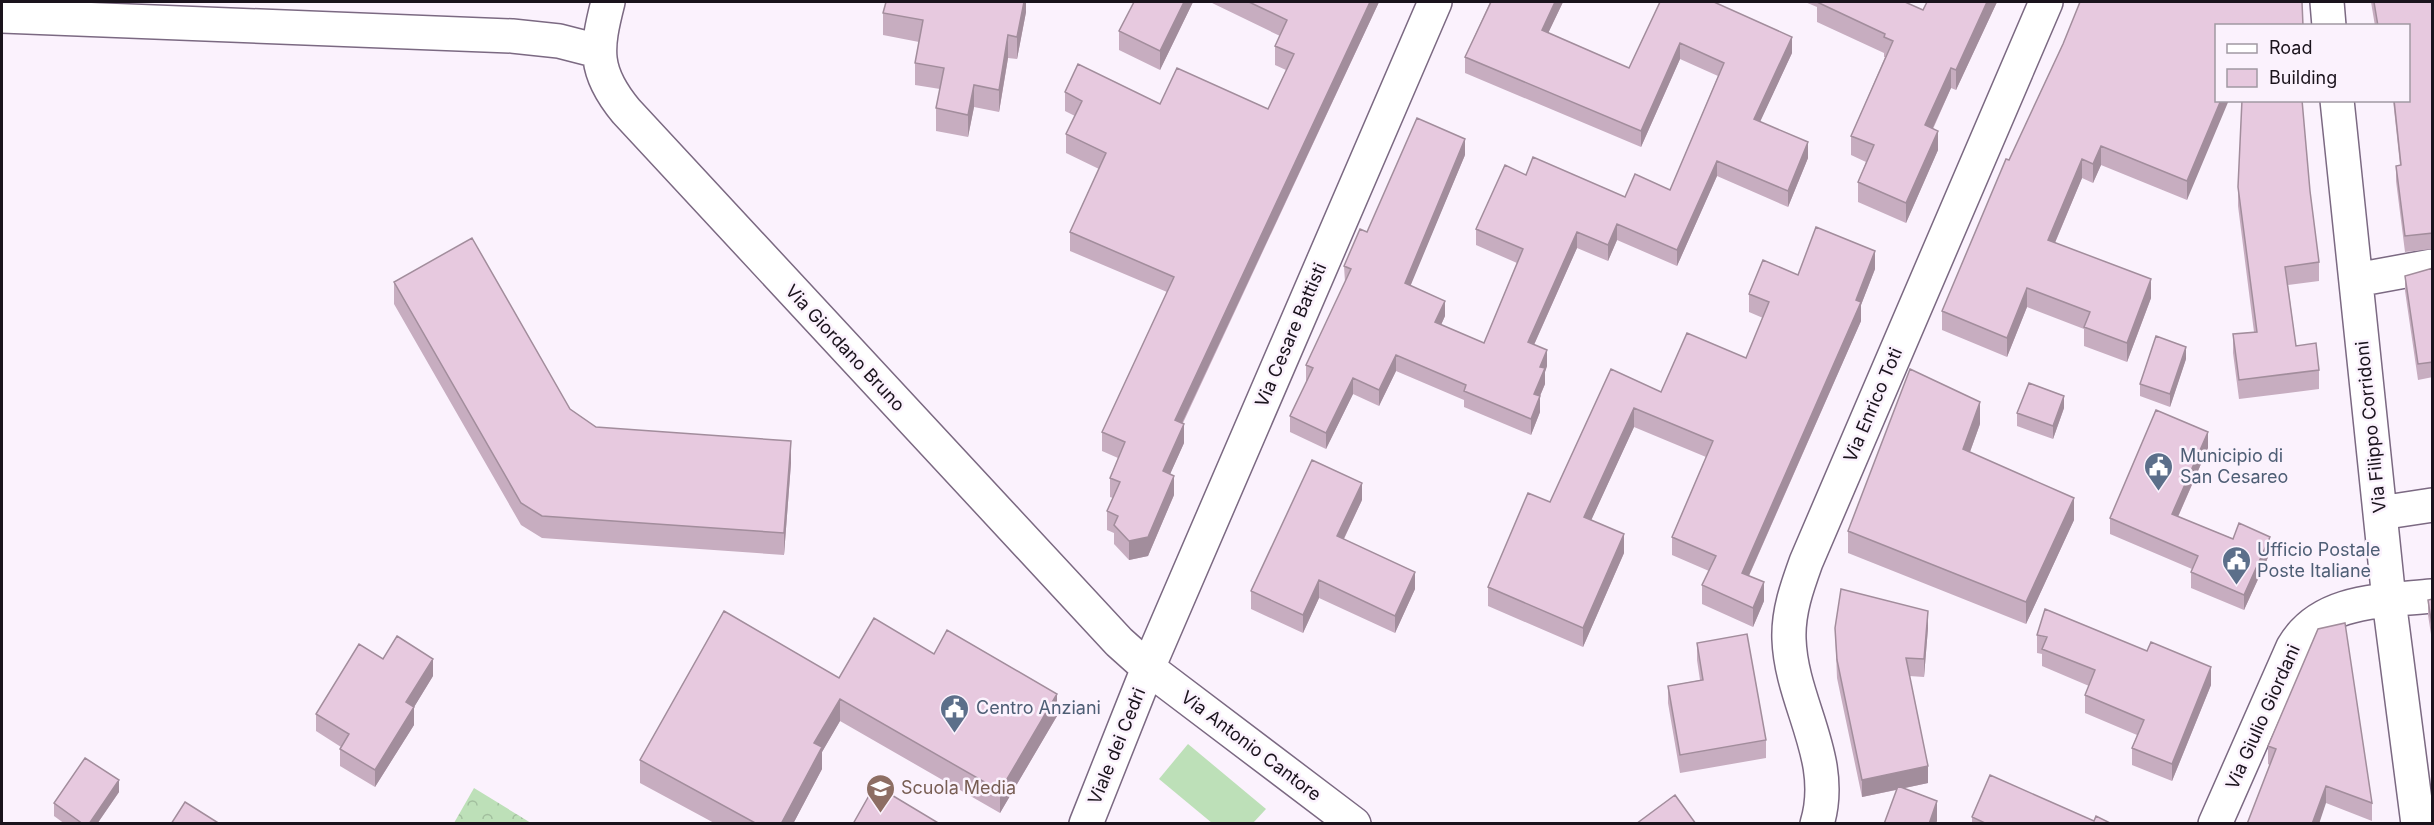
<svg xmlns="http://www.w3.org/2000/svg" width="2434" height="825" viewBox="0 0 2434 825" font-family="Inter,sans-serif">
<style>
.forest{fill:url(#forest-crowns)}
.pitch{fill:#bde0b8}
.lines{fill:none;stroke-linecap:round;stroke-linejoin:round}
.street-casing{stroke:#7b6982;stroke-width:36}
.street{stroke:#fff;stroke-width:33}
.wall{fill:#c7adc0}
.shaded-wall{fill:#a28d9c}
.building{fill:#e7c9df;stroke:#a28d9c;stroke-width:1.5}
.labels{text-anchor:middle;stroke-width:5;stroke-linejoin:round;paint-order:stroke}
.street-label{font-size:18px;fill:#1a131c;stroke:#fbf2fd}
.service-label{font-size:18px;fill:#4e5e75;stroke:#fbf2fd;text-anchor:start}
.education-label{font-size:18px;fill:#785e54;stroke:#fbf2fd;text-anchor:start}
</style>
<defs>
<pattern id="forest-crowns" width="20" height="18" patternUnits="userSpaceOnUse" patternTransform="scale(1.5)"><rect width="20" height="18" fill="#bde0b8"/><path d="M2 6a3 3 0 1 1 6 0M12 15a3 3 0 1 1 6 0" fill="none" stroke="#a2bf9e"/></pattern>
</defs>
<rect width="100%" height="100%" fill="#fbf2fd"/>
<path class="forest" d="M474,788L531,823H454Z"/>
<path class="pitch" d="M1188,744L1266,809L1253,823H1212L1159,779Z"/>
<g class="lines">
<defs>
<path id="street" d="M608,2C596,49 593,71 626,111L1119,642L1148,668L1354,824
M2327,2L2329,26
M2,16L512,36L559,41L598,51
M2337,100L2389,600L2418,824
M2356,280L2432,266
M2380,513L2432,505
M1086,824L1148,668L1435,2
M1817,824C1837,758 1791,703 1789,639C1788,612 1797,587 1806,562L2046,2
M2215,824L2293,647C2321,599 2382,601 2432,596"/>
</defs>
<use href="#street" class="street-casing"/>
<use href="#street" class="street"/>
</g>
<path class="wall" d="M1026,2V12L1017,59L1008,58L999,112L974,107L968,137L936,131V108L940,89L915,85V63L919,42L883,35V13Z
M1193,2L1160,70L1119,50V31Z
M1210,2H1379L1183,423L1184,443L1170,474L1174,495L1148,556L1129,560L1114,544V533L1107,530V511L1113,498L1110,497V478L1118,458L1102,451V432L1167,292L1070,251V232L1099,169L1066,153V134L1075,116L1065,111V92L1160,104L1268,109L1286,70L1275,65V46L1280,36Z
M1488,2H1563L1548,33L1629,68L1660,2L1792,53L1760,121L1808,158L1788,207L1717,176L1677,266L1617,240L1608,261L1577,248L1534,345L1547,366L1545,372V384L1540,396V412L1531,435L1464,407V400L1396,371L1379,406L1353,394L1326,449L1290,432V416L1307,381H1306V365L1345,282L1344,266L1367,232L1465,155L1410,285L1445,316L1441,325L1484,343L1517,263L1476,245V229L1526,175L1625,197L1670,190L1718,76L1680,59L1641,147L1465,73V57L1490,2Z
M1805,2H1905L1923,10L1997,2L1956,90L1951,88L1933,129L1938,150L1906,223L1858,202V182L1866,162L1851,155V136L1885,57H1884V53L1817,22V7Z
M2371,2H2433V249L2405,252L2396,181V166L2400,165L2393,100H2409V26H2375Z
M2217,26L2187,200L2101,165L2093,183L2082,178L2055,243L2151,298L2127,362L2084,346V329L2027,307L2007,357L1942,330V311L2009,160L2063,44Z
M2238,187L2310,191L2319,262V281L2288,285L2296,346L2319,370V389L2239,399L2233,353V334L2254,332L2238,206Z
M2433,268V377L2418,380L2405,291V276Z
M1875,269L1861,305V321L1749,576L1764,601L1753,627L1702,604V585L1709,571L1672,555V537L1706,457L1634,427L1591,520L1624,553L1583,647L1488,606V587L1550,502L1611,369L1661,392L1746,358L1763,318L1749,312V294L1798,275Z
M394,282L570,409L596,427L791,463L784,555L542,538L521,525L394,304Z
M2186,359L2170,407L2140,396V384Z
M2064,408L2053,439L2017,426V413Z
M1980,424L1970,452L2074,520L2026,624L1848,553V531Z
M2208,448L2178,517L2270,553L2244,610L2191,588V572L2192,569L2110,534V518Z
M1362,500L1344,539L1415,589L1395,633L1319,598L1303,633L1251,609V591Z
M2433,599V647L2428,615V600Z
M1835,628H1928L1924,677L1909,676L1928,783L1905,788L1937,821L1896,790L1862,797L1837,678Z
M2318,629L2372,803V821L2326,803L2268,764V746Z
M2037,635L2211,685L2172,781L2132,765V748L2137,735L2085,713V695L2089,686L2042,666V654L2037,653Z
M1697,643L1766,740V758L1680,773L1668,703V686L1700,680L1697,660Z
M934,654L1057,716L1000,813L840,721L822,752V769L793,824H716L640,783V760L839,678Z
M433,676L414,707V725L375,787L340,766V749L341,747L316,731V714Z
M119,792L97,824H65L54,816V803Z
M1972,817L2094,821L2112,824H1972Z"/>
<path class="shaded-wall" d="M1024,2H1026V12L1017,59V37Z
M1184,2H1193L1160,70V51Z
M1370,2H1379L1175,438V420Z
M1555,2H1563L1542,46V30Z
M1987,2H1997L1956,90V70Z
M1008,35V58L999,112V90Z
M1792,37V53L1754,135V119Z
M1680,43V59L1641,147V131Z
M1951,68V88L1925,145V125Z
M974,85V107L968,137V115Z
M2221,100H2229L2187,200V181Z
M1938,131V150L1906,223V203Z
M1465,139V155L1405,299V283Z
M1808,142V158L1788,207V191Z
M2101,146V165L2093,183V164Z
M2082,159V178L2048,259V240Z
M1717,161V176L1677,266V250Z
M1617,224V240L1608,261V245Z
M1577,232V248L1528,358V342Z
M1875,251V269L1861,305V321L1742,591V573Z
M2151,279V298L2127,362V343Z
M2027,288V307L2007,357V338Z
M1445,301V316L1435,338V322Z
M2186,347V359L2170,407V394Z
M1547,350V366L1545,372V384L1534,410V394L1540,367Z
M1396,355V371L1379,406V390Z
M1353,378V394L1326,449V433Z
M1540,396V412L1531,435V419Z
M2064,396V408L2053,439V426Z
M1980,402V424L1963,471V449Z
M1634,408V427L1584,536V517Z
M1184,424V443L1163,490V471Z
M2208,432V448L2172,530V514Z
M791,441V463L784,555V533Z
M1174,476V495L1148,556L1129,560V541Z
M1362,483V500L1337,553V536Z
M2074,498V520L2026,624V602Z
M1624,534V553L1583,647V628Z
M2270,537V553L2244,610V595Z
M1415,572V589L1395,633V616Z
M1319,580V598L1303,633V615Z
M1764,582V601L1753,627V608Z
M1928,611V628L1924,677V659Z
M433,659V676L408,717L414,707V725L375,787V770L406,702Z
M2211,667V685L2172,781V764Z
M1057,694V716L1000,813V791Z
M840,699V721L822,752V769L793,824H781L814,743Z
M1928,766V783L1862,797V780Z
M119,780V792L97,824H89Z
M2326,786V803L2319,824H2312Z
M1937,801V821L1936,824H1929Z"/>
<path class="building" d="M886,2H1024L1017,37L1008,35L999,90L974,85L968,115L936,108L944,68L915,63L923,20L883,13Z
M1134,2H1184L1160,51L1119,31Z
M1249,2H1370L1175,420L1184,424L1163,471L1174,476L1148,537L1129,541L1114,525L1118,516L1107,511L1120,482L1110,478L1125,442L1102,432L1174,277L1070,232L1106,153L1066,134L1082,101L1065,92L1078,64L1160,104L1177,68L1268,109L1294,54L1275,46L1287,20Z
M1491,2H1555L1542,30L1629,68L1660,2H1714L1792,37L1754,119L1808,142L1788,191L1717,161L1677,250L1617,224L1608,245L1577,232L1528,342L1547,350L1540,367L1545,368L1534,394L1540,396L1531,419L1464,391L1466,385L1396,355L1379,390L1353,378L1326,433L1290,416L1313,368L1306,365L1351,269L1344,266L1360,229L1367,232L1417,118L1465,139L1405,283L1445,301L1435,322L1484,343L1523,249L1476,229L1505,165L1526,175L1533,157L1625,197L1635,174L1670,190L1724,63L1680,43L1641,131L1465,57Z
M1817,2H1905L1923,10L1927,2H1987L1956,70L1951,68L1925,125L1938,131L1906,203L1858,182L1874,145L1851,136L1893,41L1884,37L1885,34Z
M2080,2H2302L2303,26H2217V100H2221L2187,181L2101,146L2093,164L2082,159L2048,240L2151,279L2127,343L2084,327L2090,312L2027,288L2007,338L1942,311L2006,159L2009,160L2063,44Z
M2374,2H2433V233L2405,236L2396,166L2401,165L2394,100H2409V26H2378Z
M2242,100H2302L2310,191L2319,262L2285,267L2296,346L2316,343L2319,370L2239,380L2233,334L2257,332L2238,187Z
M1816,227L1875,251L1856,300L1861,302L1742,573L1764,582L1753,608L1702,585L1716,556L1672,537L1713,441L1634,408L1584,517L1624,534L1583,628L1488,587L1528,493L1550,502L1611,369L1661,392L1687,333L1746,358L1769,302L1749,294L1763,260L1798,275Z
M472,238L570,409L596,427L791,441L784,533L542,516L521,503L394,282Z
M2433,268V362L2418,364L2405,276Z
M2156,336L2186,347L2170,394L2140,384Z
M1910,369L1980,402L1963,449L2074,498L2026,602L1848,531Z
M2029,383L2064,396L2053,426L2017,413Z
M2156,410L2208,432L2172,514L2233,539L2239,523L2270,537L2244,595L2191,572L2198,556L2110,518Z
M1312,460L1362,483L1337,536L1415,572L1395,616L1319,580L1303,615L1251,591Z
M1841,589L1928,611L1924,659L1906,658L1928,766L1862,780L1837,660L1835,628Z
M2433,599V632L2428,600Z
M2045,609L2147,651L2151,642L2211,667L2172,764L2132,748L2144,720L2085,695L2095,670L2042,649L2047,637L2037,635Z
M724,611L839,678L874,618L934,654L947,630L1057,694L1000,791L840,699L814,743L822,747L781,824H757L640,760Z
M2345,623L2372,803L2326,786L2312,824H2247L2276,749L2268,746L2318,629Z
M1747,634L1766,740L1680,755L1668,686L1703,680L1697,643Z
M397,636L433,659L406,702L414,707L375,770L340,749L349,734L316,714L359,644L383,659Z
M85,758L119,780L89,824H83L54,803Z
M1990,775L2094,821L2096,816L2112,824H1987L1972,817Z
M875,785L940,824H853Z
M1898,786L1937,801L1929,824H1884Z
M1675,795L1696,824H1636Z
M185,802L220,824H171Z"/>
<defs>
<symbol id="civic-pin" viewBox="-11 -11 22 30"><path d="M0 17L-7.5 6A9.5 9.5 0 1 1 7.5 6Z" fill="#5c6f8a" stroke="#fbf2fd"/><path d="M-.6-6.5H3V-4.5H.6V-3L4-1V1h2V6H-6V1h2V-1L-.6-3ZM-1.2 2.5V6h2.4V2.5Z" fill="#fff"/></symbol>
<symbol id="school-pin" viewBox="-11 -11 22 30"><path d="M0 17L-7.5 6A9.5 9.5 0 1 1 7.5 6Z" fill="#8d6e63" stroke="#fbf2fd"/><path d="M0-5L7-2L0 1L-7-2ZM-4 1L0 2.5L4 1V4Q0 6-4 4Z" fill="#fff"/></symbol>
</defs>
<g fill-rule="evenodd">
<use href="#civic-pin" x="2142" y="450" width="33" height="45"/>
<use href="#civic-pin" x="2220" y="544" width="33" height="45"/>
<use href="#civic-pin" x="938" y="692" width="33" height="45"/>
<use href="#school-pin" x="864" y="772" width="33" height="45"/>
</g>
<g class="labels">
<g class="street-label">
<text transform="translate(1291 335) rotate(-67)" y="6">Via Cesare Battisti</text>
<text transform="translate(845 348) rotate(47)" y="6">Via Giordano Bruno</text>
<text transform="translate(1873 405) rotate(-67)" y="6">Via Enrico Toti</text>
<text transform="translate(2371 427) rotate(-96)" y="6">Via Filippo Corridoni</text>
<text transform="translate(2263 717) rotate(-66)" y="6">Via Giulio Giordani</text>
<text transform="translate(1117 746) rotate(-68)" y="6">Viale dei Cedri</text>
<text transform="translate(1251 746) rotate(37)" y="6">Via Antonio Cantore</text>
</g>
<g class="service-label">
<text x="2180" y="462">Municipio di<tspan x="2180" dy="21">San Cesareo</tspan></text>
<text x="2257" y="556">Ufficio Postale<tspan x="2257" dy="21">Poste Italiane</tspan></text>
<text x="976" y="714">Centro Anziani</text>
</g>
<g class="education-label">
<text x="901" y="794">Scuola Media</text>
</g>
</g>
<rect width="2434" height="825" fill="none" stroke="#1a131c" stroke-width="6"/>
<rect x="2215" y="24" width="195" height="78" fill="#fbf2fd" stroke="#a199a3" stroke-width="1.5"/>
<rect x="2227" y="44" width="30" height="9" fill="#ffffff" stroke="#a199a3" stroke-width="1.5"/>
<text x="2269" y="54" font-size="18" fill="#1a131c">Road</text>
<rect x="2227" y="69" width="30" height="18" fill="#e7c9df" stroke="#a199a3" stroke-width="1.5"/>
<text x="2269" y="84" font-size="18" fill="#1a131c">Building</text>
</svg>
